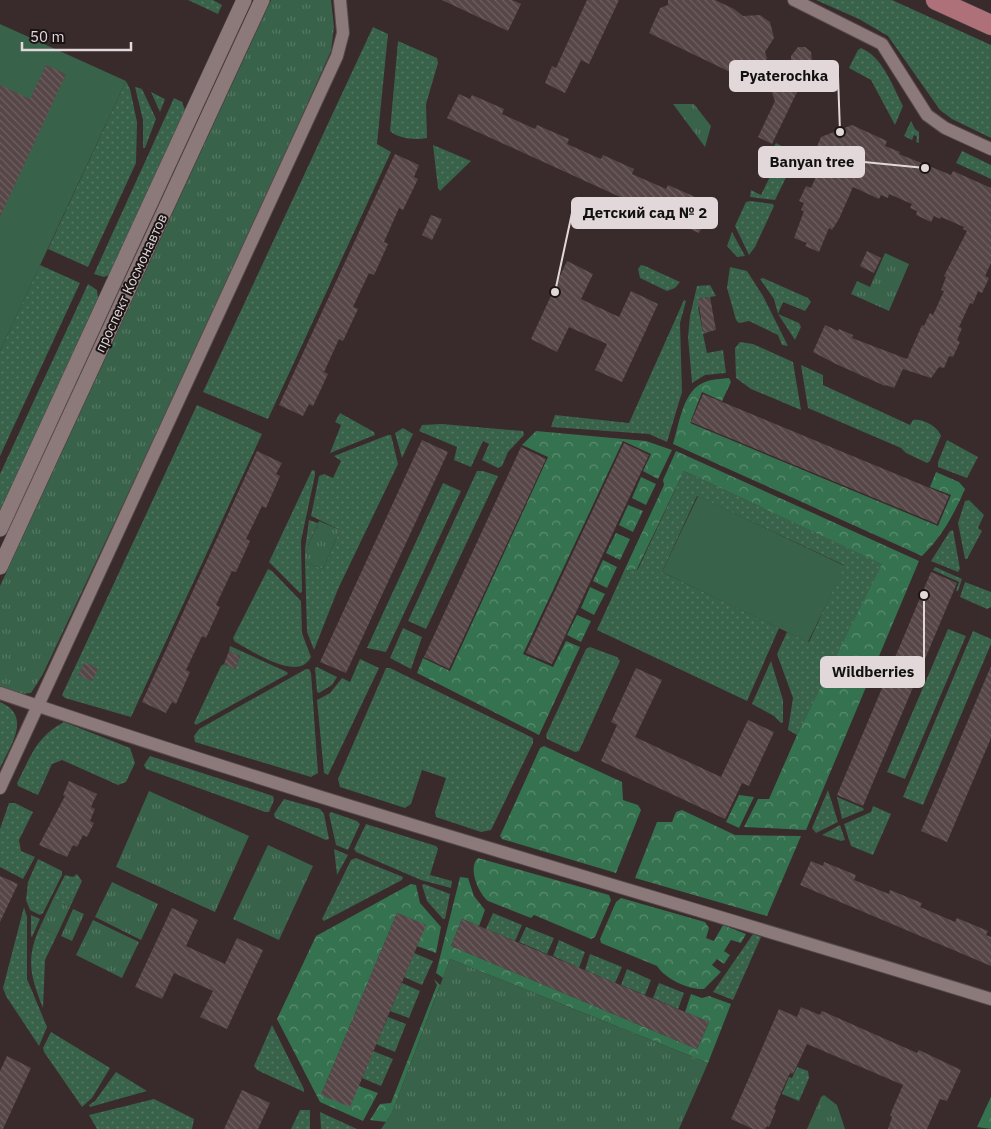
<svg xmlns="http://www.w3.org/2000/svg" width="991" height="1129" viewBox="0 0 991 1129" font-family="'IBM Plex Sans',sans-serif">
<style>
.grass{fill:url(#grass-dots)}
.forest{fill:url(#forest-crowns)}
.park{fill:url(#park-tufts)}
.pitch{fill:#39624a}
.building{fill:url(#building-back-hatch)}
.lines{fill:none;stroke-linecap:round;stroke-linejoin:round}
.minor-casing{stroke:#56494b;stroke-width:14}
.tertiary-casing{stroke:#56494b;stroke-width:16}
.primary-casing{stroke:#56494b;stroke-width:21}
.minor{stroke:#8c7a7b;stroke-width:12}
.tertiary{stroke:#8c7a7b;stroke-width:15}
.primary{stroke:#ae717a;stroke-width:20}
.labels{text-anchor:middle;stroke-width:4;stroke-linejoin:round;paint-order:stroke}
.street-label{font-size:14px;fill:#e2d8d9;stroke:#1b1415}
.leader{fill:none;stroke:#e2d8d9;stroke-width:2}
.callout-dot{fill:#e2d8d9;stroke:#1b1415;stroke-width:2}
.callout{fill:#e2d8d9;stroke:#e2d8d9;stroke-width:2}
.callout-label{font-size:15px;text-anchor:middle;font-weight:bold;fill:#111}
</style>
<defs>
<pattern id="grass-dots" width="8" height="8" patternUnits="userSpaceOnUse" patternTransform="scale(1.25)"><rect width="8" height="8" fill="#39624a"/><path d="M2 2h.1M6 6h.1" fill="none" stroke="#557864" stroke-width="1.8" stroke-linecap="round"/></pattern>
<pattern id="forest-crowns" width="20" height="18" patternUnits="userSpaceOnUse" patternTransform="scale(1.25)"><rect width="20" height="18" fill="#35724f"/><path d="M2 6a3 3 0 1 1 6 0M12 15a3 3 0 1 1 6 0" fill="none" stroke="#5c8c70"/></pattern>
<pattern id="park-tufts" width="24" height="20" patternUnits="userSpaceOnUse" patternTransform="scale(1.25)"><rect width="24" height="20" fill="#39624a"/><path d="M3 7l-1-3M5 7V3M7 7l1-3M15 17l-1-3M17 17v-4M19 17l1-3" fill="none" stroke="#557864"/></pattern>
<pattern id="building-back-hatch" width="6" height="6" patternUnits="userSpaceOnUse" patternTransform="scale(1.25)"><rect width="6" height="6" fill="#564647"/><path d="M-1 5l2 2M0 0l6 6M5-1l2 2" fill="none" stroke="#6e6061"/></pattern>
</defs>
<rect width="100%" height="100%" fill="#392a2b"/>
<path class="grass" d="M188,0H213L222,5L218,14Z
M816,0H892L991,45V138L952,119L940,110L888,36L859,19Z
M373,27L388,34L377,144L391,152L268,419L203,392Z
M398,41L437,58L438,63L426,104L427,138C415,140 399,139 390,131Z
M861,48C883,57 893,87 903,106L895,125L871,80L849,68L858,50Z
M126,81L130,89L137,122L136,163L88,267L48,249Z
M135,87L142,89L156,119L145,148H143V120Z
M151,92L165,99L160,112Z
M174,98L182,102L185,110L109,275L104,277L94,274Z
M911,121L915,129L919,132V143L916,142L917,137L914,135L912,140L904,136Z
M776,143L785,148L795,159L775,200L750,197L751,190L761,195L780,156L772,151Z
M433,145L471,161L440,191L438,188Z
M962,151L991,165V179L956,163Z
M750,201L773,204L774,206L755,247L749,255L735,226L746,202Z
M732,232L745,256L737,257L727,246Z
M40,265L80,283L0,456V351Z
M641,265L645,266L680,282L675,288L667,291L640,278L638,269Z
M730,267L747,271L763,296L788,346L782,345L778,335L749,321L739,323L736,320L727,288Z
M763,278L808,298L811,302L805,311L783,302L778,314L799,323L801,327L795,340L778,314L774,299L760,279Z
M88,284L97,290L98,298L0,511V474Z
M710,285L716,296L698,299L711,304L698,307L703,332L716,329L703,334L707,353L723,350L726,373L705,375L692,383L688,337L690,316L697,286Z
M684,300L686,301L680,323L682,392L667,442L649,434L551,427L555,415L629,423Z
M740,342L753,344L793,362L801,410L751,389L736,378L735,348Z
M801,365L823,375V385L910,425L913,420C922,418 939,427 941,436L930,461L927,463L906,453L901,448L808,408Z
M197,405L262,434L131,717L65,698L62,695Z
M340,413L374,432L375,435L330,453L341,425L335,422Z
M442,424L523,431L524,435L508,452L502,466L498,468L482,460L489,444L483,441L471,467L454,460L457,447L419,431L422,425Z
M403,428L413,434L402,458L395,433Z
M388,435H391L398,464L338,589L314,650L307,632L305,562L323,569L340,530L311,516L319,476L324,474L333,478L341,461L334,456Z
M947,440L978,457L967,478L938,467V462Z
M312,470L315,471V475L301,541L302,592L300,593L269,562Z
M477,471H483L498,476L426,629L408,621Z
M684,471L883,564L797,735L788,730L793,698L777,654L787,632L809,642L844,565L697,496L662,572L779,628L747,701L597,630L624,571L638,569Z
M443,483L461,491L386,652L367,648Z
M969,500L984,515L978,528L982,531L967,559H965L958,523L965,501Z
M309,520L318,523L305,553V549Z
M953,530L960,569L958,572L931,561L950,531Z
M935,567L962,579L958,591H956L959,582L933,570Z
M268,569L272,571L301,601L302,633L311,657C298,683 253,651 235,642L233,638Z
M965,582L991,592V607L987,609L960,597Z
M403,628L422,637L411,669L390,658Z
M948,629L966,636L905,779L887,772Z
M973,631L991,639V644L923,805L903,797Z
M230,646L287,672L288,674L196,725L194,723L221,666L224,664L235,669L240,656L229,651Z
M590,647L617,657L620,661L579,751L575,752L547,739L546,735L586,649Z
M360,659L379,668L328,775L324,773L317,700L330,693L342,678L350,682Z
M771,661L783,700V722L781,723L774,716L752,704Z
M317,667L337,677L332,685L319,693L317,692L315,668Z
M386,668H390L533,738V743L491,830L481,832L436,817L435,812L446,778L422,770L411,804L405,808L340,787L338,779Z
M306,669H309L311,673L318,773L311,777L195,742L194,736L199,729Z
M0,702C33,716 10,746 0,768Z
M64,722L130,748L135,763L126,782L118,785L62,760L52,764L38,795L18,786L17,783C31,756 36,737 64,722Z
M150,756L273,796L274,800L269,812H265L146,769L144,765Z
M828,790L838,822L816,833L812,828Z
M837,797L863,808L864,810L842,819Z
M284,799L320,809L324,814L329,839L326,840L275,818L274,814Z
M9,803H15L33,812L19,840L21,851L35,857L23,879L0,867V829Z
M873,806L891,814L873,855L851,846L844,824L871,812Z
M331,812L357,821L360,824L348,850L336,845L329,814Z
M366,824L436,846L438,849L430,875L452,881L451,888L421,880L356,852L354,849Z
M840,825L845,840L841,841L822,835Z
M334,849L348,855L337,875Z
M356,858L403,877L402,880L324,921L322,919L351,860Z
M38,859L62,871V875L43,913L40,915L30,910L26,900L28,882Z
M77,874L82,881L70,907L53,899L65,875L73,877Z
M424,884L450,894L445,919H443L427,901L422,885Z
M24,907L27,917V979L47,1027L39,1046L6,996L3,988Z
M493,913L522,925L515,941L486,929Z
M31,915L40,919L32,937L31,936Z
M40,927L57,935L45,960L43,1008C31,978 25,959 40,927Z
M526,927L554,938L547,954L519,942Z
M753,934L761,937L733,1000L713,992Z
M559,940L585,952L579,968L553,956Z
M414,953L433,961L422,985L404,977Z
M590,954L622,967L615,983L585,970Z
M627,969L651,980L645,995L621,985Z
M402,983L420,991L409,1018L390,1011Z
M659,983L684,993L678,1009L653,998Z
M388,1017L406,1024L395,1052L376,1044Z
M272,1025L304,1089V1092L257,1070L254,1066Z
M51,1032L110,1068L92,1098L82,1107L44,1052L43,1048Z
M373,1051L393,1059L381,1086L362,1078Z
M797,1067L808,1071L809,1078L799,1101L782,1094L789,1077L792,1078Z
M116,1072L147,1091L90,1107L89,1105L95,1101Z
M154,1099L194,1119L192,1129H97L89,1115Z
M300,1110H310V1129H291Z
M320,1112L357,1129H321Z"/>
<path class="forest" d="M729,378L731,382L722,401L702,392L690,423L938,526L951,495L930,487L936,472L959,482L965,489C954,514 942,537 922,556L673,444C679,425 683,389 705,382C712,379 721,379 729,378Z
M536,431L646,441L672,450L658,479L643,471L651,454L623,441L523,654L553,667L566,641L580,647L539,735L417,673L423,658L450,671L548,457L522,445Z
M676,451L919,561L806,830L744,827L758,799H769L797,735L882,564L684,471L637,569L624,571L664,485L663,480Z
M641,477L656,484L646,505L632,498Z
M628,505L643,511L633,532L619,525Z
M616,533L630,539L620,560L606,553Z
M603,560L617,567L607,588L593,581Z
M590,587L605,594L594,615L581,608Z
M577,615L591,621L581,642L567,635Z
M544,746L622,782L623,800L638,805L641,810L616,873L502,839L500,836L540,748Z
M739,795L754,797L739,828L726,822Z
M682,810L735,835L801,836L767,916L635,878L657,822H672L676,812Z
M478,858L609,895L611,900L595,937L591,939L534,915L531,918L488,901C479,894 467,868 478,858Z
M460,877L468,878L474,896L485,910L479,926L462,919L451,946L697,1049L709,1022L685,1012L691,994L702,998L709,996L731,1004L708,1063L450,959L443,978L436,973Z
M411,884L416,885L420,903L441,927L436,953L417,946L425,925L397,913L321,1095L359,1086L378,1093L363,1121L320,1102L277,1019L316,936Z
M621,898L705,922L709,928L706,938L714,941L723,925L746,934L741,943L731,940L724,951L730,955L724,964L717,959L712,965L721,972L704,989C689,990 665,979 657,966L601,943L600,939L616,902Z
M434,979L440,985L392,1113L386,1122L370,1120L380,1104L391,1103L437,985Z
M991,1097V1129L977,1127Z"/>
<path class="park" d="M271,0H331L334,27L331,51L224,290L43,674L31,693L21,694L0,687V586Z
M673,104H694L711,126L705,147Z
M885,253L909,264L889,311L851,294L857,281L870,287Z
M319,521L340,530L323,569L305,562V553Z
M149,791L249,836L215,912L116,867Z
M268,845L313,866L279,940L233,919Z
M112,882L158,904L141,940L95,917Z
M53,899L70,907L57,935L40,927Z
M73,909L84,914L72,941L61,936Z
M93,920L139,942L122,978L76,955Z
M450,959L708,1063L679,1129H381L392,1113Z
M824,1095L837,1105L845,1129H807L821,1097Z"/>
<path class="pitch" d="M0,24L126,81L0,351Z
M698,496L845,566L808,642L662,572Z"/>
<path class="building" d="M442,0H512L521,4L508,31Z
M587,0H619L589,64L581,60L565,93L545,83L552,66L556,68Z
M668,0H715L734,9L743,16L760,15L770,22L774,38L765,52L767,58L755,84L649,33L660,8L668,5Z
M798,47H805L811,52L812,61L772,144L758,137L775,101L766,76L791,65V56Z
M46,65L66,74L0,217V85L30,99Z
M459,94L470,99L472,95L504,109L502,114L535,129L537,125L569,139L567,144L601,159L603,155L634,169L632,174L666,189L668,185L700,199L698,204L710,209L699,233L447,118Z
M852,125L887,141L885,146L900,152L899,154L951,175L953,171L991,188V263L985,276L989,278L982,293L978,291L973,304L970,303L959,327L962,328L957,340L960,342L953,357L949,356L944,368L939,367L931,378L903,369L894,388L886,385L885,386L836,364L813,352L825,325L838,331L839,329L853,335L852,338L907,359L922,325L924,326L930,313L933,315L944,291L941,290L946,277L944,276L967,231L963,229L964,227L941,217L940,219L934,216L931,222L916,215L917,211L910,208L912,204L889,194L888,198L881,195L879,199L853,187L839,219L832,230L829,228L819,252L805,246L807,243L794,238L804,211L801,210L804,203L799,201L806,186L811,188L822,163L812,158L821,137Z
M395,154L419,165L414,177L418,179L403,210L399,208L384,242L388,244L374,275L369,273L353,307L358,309L343,341L339,339L324,372L328,374L313,406L309,404L303,416L279,405Z
M431,215L442,219L432,240L422,235Z
M867,251L881,258L874,273L860,266Z
M567,261L593,274L581,299L619,317L631,291L658,304L622,382L595,370L607,344L569,327L557,352L531,339Z
M710,297L716,330L703,332L698,299Z
M703,394L949,496L937,524L691,422Z
M422,440L448,452L346,673L320,662Z
M624,443L649,455L552,664L526,653Z
M521,447L546,459L449,669L424,657Z
M257,451L282,463L276,474L280,476L266,508L262,506L246,539L250,541L236,572L232,571L216,605L220,607L206,638L202,636L186,670L190,672L176,704L172,702L166,713L142,702Z
M931,572L957,583L863,806L837,795Z
M229,651L240,656L235,669L224,664Z
M85,662L98,669L92,681L78,675Z
M991,666V738L947,842L921,831Z
M636,668L662,680L635,737L721,777L748,720L774,732L749,786L742,783L725,819L601,761L617,725L611,722Z
M69,781L97,794L91,807L95,809L90,821L94,823L87,837L83,835L77,847L73,845L67,857L39,845L65,796L63,795Z
M811,861L823,866L824,862L856,875L854,880L889,894L890,890L922,903L920,907L955,922L957,918L988,931L986,935L991,937V966L800,885Z
M0,876L18,884L0,922Z
M172,908L198,920L186,946L225,964L237,938L263,950L227,1029L200,1017L213,991L174,973L162,999L135,987Z
M397,913L426,925L350,1107L321,1095Z
M462,919L709,1022L697,1049L451,946Z
M801,1007L820,1015L822,1011L917,1053L919,1050L961,1070L947,1101L940,1099L927,1129H888L892,1117L890,1115L903,1085L807,1044L793,1074L790,1073L785,1084L774,1109L776,1110L769,1127L767,1126L765,1129H753L731,1119L779,1009L797,1017Z
M7,1056L31,1068L3,1129H0V1071Z
M242,1090L270,1103L258,1129H224Z"/>
<g class="lines">
<defs>
<path id="minor" d="M794,0L882,44L927,115L945,128L991,149
M0,693C327,805 661,897 991,999
M0,788L337,56L343,33L340,0"/>
<path id="tertiary" d="M0,529L244,0
M0,567L262,0"/>
<path id="primary" d="M936,0L991,25"/>
</defs>
<use href="#minor" class="minor-casing"/>
<use href="#tertiary" class="tertiary-casing"/>
<use href="#primary" class="primary-casing"/>
<use href="#minor" class="minor"/>
<use href="#tertiary" class="tertiary"/>
<use href="#primary" class="primary"/>
</g>
<g class="labels">
<g class="street-label">
<text transform="translate(131 283) rotate(-65)" y="5">проспект Космонавтов</text>
</g>
</g>
<path class="leader" d="M840 132L838 76M925 168L864 162M555 292L572 213M924 595L924 672"/>
<g class="callout-dot">
<circle cx="840" cy="132" r="5"/>
<circle cx="925" cy="168" r="5"/>
<circle cx="555" cy="292" r="5"/>
<circle cx="924" cy="595" r="5"/>
</g>
<g class="callout">
<rect x="730" y="61" width="108" height="30" rx="5"/>
<rect x="759" y="147" width="105" height="30" rx="5"/>
<rect x="572" y="198" width="145" height="30" rx="5"/>
<rect x="821" y="657" width="103" height="30" rx="5"/>
</g>
<g class="callout-label">
<text x="784" y="81">Pyaterochka</text>
<text x="812" y="167">Banyan tree</text>
<text x="645" y="218">Детский сад № 2</text>
<text x="873" y="677">Wildberries</text>
</g>
<path d="M22 42v8h109v-8" fill="none" stroke="#e2d8d9" stroke-width="2.5"/>
<text x="30" y="42" font-size="15" fill="#e2d8d9" stroke="#1b1415" stroke-width="4" paint-order="stroke">50 m</text>
</svg>
